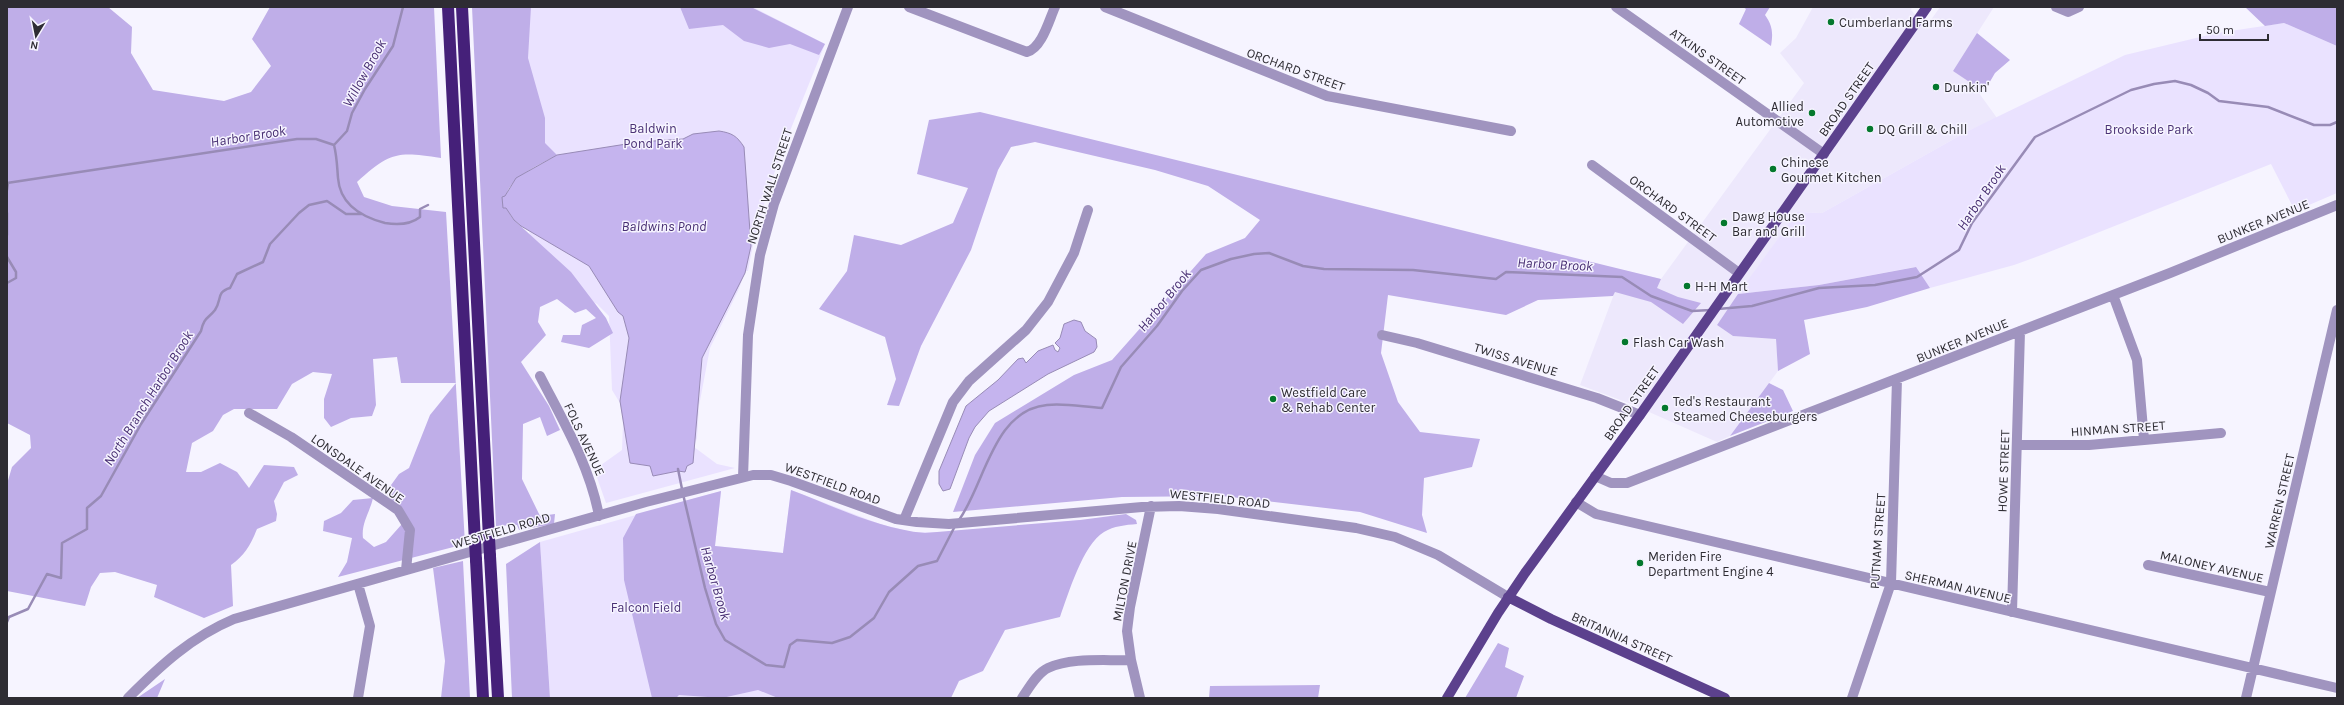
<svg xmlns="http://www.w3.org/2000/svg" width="2344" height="705" viewBox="0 0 2344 705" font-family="Karla,sans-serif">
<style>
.built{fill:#ede8fc}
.green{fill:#eae2ff}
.forest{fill:#bfaee8}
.water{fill:#c5b4ee;stroke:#988bb6}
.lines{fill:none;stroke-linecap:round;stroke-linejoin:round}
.stream{stroke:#988bb6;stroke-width:2.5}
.minor{stroke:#a094bf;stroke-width:10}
.major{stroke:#5c418d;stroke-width:10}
.highway{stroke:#452079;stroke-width:12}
.highway-bridge{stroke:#452079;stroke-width:12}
.poi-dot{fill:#04782d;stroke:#f6f4ff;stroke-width:1.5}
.labels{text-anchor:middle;stroke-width:3;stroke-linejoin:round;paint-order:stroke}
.poi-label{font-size:13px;fill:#2e2c33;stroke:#f6f4ff;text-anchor:start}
.street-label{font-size:13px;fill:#2e2c33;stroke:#f6f4ff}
.park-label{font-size:13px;fill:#4b3276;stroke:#f6f4ff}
.water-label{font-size:14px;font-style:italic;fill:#482f73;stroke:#f6f4ff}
</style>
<rect width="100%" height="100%" fill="#f6f4ff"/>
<path class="built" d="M1813,7H1912L1911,10L1926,27L1940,7H1994L1953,71L1971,82L1997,118L1968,131L1822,213L1797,212L1717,325L1733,336L1776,338L1778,371L1730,436L1717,442L1631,404L1580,385L1623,270L1661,279L1804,83L1780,53L1796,38Z"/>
<path class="green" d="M518,7H753L825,44C796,118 761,193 748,271H745L739,289L710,348L699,406L697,438L694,447L717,464L735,468L606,503L595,472L601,473V465L622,450L623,424L620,403L612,390L609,316L597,304L553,283L532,281Z
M2284,23L2337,46V193L2295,211L2271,164L2044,254L2014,265L1930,288L1915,267L1819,285L1738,294L1797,212L1822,213L1968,131L2125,55L2217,33Z
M791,490L880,524L912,532H961L1080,520L1018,616L929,698H550L540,542L721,491L715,546L783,553Z"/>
<path class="forest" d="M7,7H108L132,27L131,53L153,90L224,101L251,92L271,66L252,39L270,7H434L441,158C397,151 390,152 357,182L364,197L392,206L446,212L465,544L338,577L347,562L352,538L323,531L324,521L341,513L353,500L373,498C370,512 361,523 363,538L374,547L386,542L402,524L386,492L399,474L409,468L430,415L456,383H401L397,357L373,359L376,405L372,416L351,418L331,427L324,418V399L332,374L313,372L292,384L277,409H234L223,415L213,431L192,443L186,472H201L220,463L237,472L249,488L264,465L294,467L298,475L284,482L274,501L277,514L276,521L257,529C251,544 245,555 231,565L233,606L204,618L154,597L157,585L115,572L100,573L91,587L85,606L7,591V484L12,467L31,448L30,435L7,423Z
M472,7H531L528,58L545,118V143L557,155C532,169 487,186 514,220L571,272L606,318L613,333L589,348L561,342L563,335H580L582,325L596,318L586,309L575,313L557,299L540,307L538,322L546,335L521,362L549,406L560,430L547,436L540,417L523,424L522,479L540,516L555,514L554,524L519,530L517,525L496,526Z
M680,7L753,8L825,44L819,55L790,44L769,48L744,41L723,25L689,29Z
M1743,7H1770L1765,15C1773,26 1773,34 1771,46L1739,24L1746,9Z
M2245,7H2337V46L2284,23L2265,26Z
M1977,33L2010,60L1995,73L1988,85L1979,93L1971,83L1953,71Z
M980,112L1661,279L1657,288L1678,297L1701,303L1683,324L1651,302L1615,292L1613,296L1538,300L1506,315L1388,295L1381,353L1398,402L1420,432L1480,439L1472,467L1424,478L1422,515L1427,533L1360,512L1222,496L1122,497L953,512L975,455L995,423L1074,375L1112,360L1206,254L1245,238L1260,220L1208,186L1155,170L1035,142L1011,147L998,170L971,250L921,346L899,406L887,405L896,379L885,337L819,309L847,271L854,235L901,245L953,223L968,188L917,174L929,120Z
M1916,267L1930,288L1867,307L1804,320L1810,354L1778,371L1776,339L1733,336L1717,325L1738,294L1819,285Z
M1769,383L1783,390L1793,411L1730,436Z
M791,490C834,506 878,529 925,533L1080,520L1126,514L1136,520L1137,524C1125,525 1114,526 1104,532C1083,544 1068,595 1060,617L1005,630L983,671L959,681L951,698H778L758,690L722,698L679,695L676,698H652L624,580L623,538L636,514L721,491L715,546L783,553Z
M540,542L550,698H512L506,564Z
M463,561L470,698H441L445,661L433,568Z
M1498,643L1509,648L1505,667L1524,676L1516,698H1465Z
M165,679L157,698H137Z
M1320,685L1318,698H1209L1210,686Z"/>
<path class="water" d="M719,131C732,133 737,136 744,147L751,246L745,273L702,358L693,463L687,466L685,472L678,471L653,476L650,466L630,463L620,401L629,338L623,316L618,312L589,266L521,226L514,220L506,208H503L502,197L505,196L516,178L557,155L639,142L683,139L693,134Z
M1074,320L1081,322L1085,331L1096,339L1097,347L1094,352L1048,374L989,411L975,427L969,438L950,489L943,491L939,484V471L966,406L998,380L1018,359L1023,358L1026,363L1038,351L1053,345L1055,350L1058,352L1060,348L1055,343L1060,338L1064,324Z"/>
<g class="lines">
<path class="stream" d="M334,145L347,131L352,113L365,89L393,46L403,7
M7,183L297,139H316L334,145C337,157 337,166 338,178C340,205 362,217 385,223C397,225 410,225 420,217V209L428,205
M7,190L8,183
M7,213V235
M7,257L16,272V278L7,283
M1718,309L1752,306L1819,288L1875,285L1917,277L1959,250L1972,223L2035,137L2131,90L2154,84L2175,81L2191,85L2208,93L2219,101L2268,107L2314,125H2330L2337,122
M678,469L682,489
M683,494L705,588L716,624L725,640L766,665L784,667L790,645L797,640L832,643L850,637L874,618L889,592L918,566L937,561L955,526
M959,520C985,484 993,410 1047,405C1066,403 1083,407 1102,408L1121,367L1157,326L1182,291L1201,270L1231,259L1254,254L1269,253L1303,266L1324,269L1413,270L1496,279L1506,272L1622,277L1651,296L1692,311L1711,310
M7,622L9,617L28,609L47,574L61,578L62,543L87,529V508L101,496L141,424L201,331C204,317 208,319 215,310C222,300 216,292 230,288L237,274L263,262L270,244L299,213L309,205L327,201L346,214H361"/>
<path class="minor" d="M909,7L1027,52C1042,48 1049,20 1055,7
M1105,7L1327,96L1511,131
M1616,7L1824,154
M2056,7L2068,12L2079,7
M1592,165L1739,273
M2113,295L2137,360L2144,440
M1382,335L1417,343L1597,398L1640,415
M540,376C563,421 590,466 599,516
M249,413L291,437L398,510L410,530L406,570
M2017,445H2089L2221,433
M1595,476L1611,483H1627L2170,273L2337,205
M743,477L748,335L760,255L774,204L848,7
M1576,502L1596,514L2337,688
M904,520L953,402L969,381L1026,330L1048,302L1074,253L1088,210
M2148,565L2270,592
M358,584L370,626L358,698
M2012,612L2020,331
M1131,660L1127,631L1130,607L1151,506
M128,698C160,666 191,637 234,619L646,502L753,475H771L791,481L896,519L917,522L949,524L1142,507L1179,506L1218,509L1356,528L1395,537L1438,555L1508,597
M1022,698C1029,688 1037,673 1048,668C1072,657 1105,661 1131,660L1140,698
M1852,698L1891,583L1897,379
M2246,698L2337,310"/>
<path class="major" d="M1508,597L1551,619L1725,698
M1447,698L1498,613L1525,573L1640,415L1927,7"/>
<path class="highway" d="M448,7L475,542
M462,7L489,538
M490,556L498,698
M476,560L483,698"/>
<path class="highway-bridge" d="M489,538L490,556
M475,542L476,560"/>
</g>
<g class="poi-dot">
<circle cx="1831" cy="22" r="4"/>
<circle cx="1936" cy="87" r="4"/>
<circle cx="1812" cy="113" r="4"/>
<circle cx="1870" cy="129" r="4"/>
<circle cx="1773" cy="169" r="4"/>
<circle cx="1724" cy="223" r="4"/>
<circle cx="1687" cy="286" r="4"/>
<circle cx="1625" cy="342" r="4"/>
<circle cx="1273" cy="399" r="4"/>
<circle cx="1665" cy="408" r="4"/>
<circle cx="1640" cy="563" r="4"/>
</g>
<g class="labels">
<g class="poi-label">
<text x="1839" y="27">Cumberland Farms</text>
<text x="1944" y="92">Dunkin'</text>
<text x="1804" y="111" text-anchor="end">Allied<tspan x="1804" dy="15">Automotive</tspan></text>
<text x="1878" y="134">DQ Grill &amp; Chill</text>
<text x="1781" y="167">Chinese<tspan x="1781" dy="15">Gourmet Kitchen</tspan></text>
<text x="1732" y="221">Dawg House<tspan x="1732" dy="15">Bar and Grill</tspan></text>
<text x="1695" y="291">H-H Mart</text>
<text x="1633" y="347">Flash Car Wash</text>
<text x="1281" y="397">Westfield Care<tspan x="1281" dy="15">&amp; Rehab Center</tspan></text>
<text x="1673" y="406">Ted's Restaurant<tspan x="1673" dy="15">Steamed Cheeseburgers</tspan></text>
<text x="1648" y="561">Meriden Fire<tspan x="1648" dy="15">Department Engine 4</tspan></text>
</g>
<g class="street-label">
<text transform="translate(1708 56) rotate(35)" y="5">ATKINS STREET</text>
<text transform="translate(1296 69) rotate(20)" y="5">ORCHARD STREET</text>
<text transform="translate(1846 99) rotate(-55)" y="5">BROAD STREET</text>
<text transform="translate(769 186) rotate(-72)" y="5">NORTH WALL STREET</text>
<text transform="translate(1673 208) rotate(36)" y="5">ORCHARD STREET</text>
<text transform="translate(2263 221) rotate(-22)" y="5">BUNKER AVENUE</text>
<text transform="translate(1962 340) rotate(-22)" y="5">BUNKER AVENUE</text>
<text transform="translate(1516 359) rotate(17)" y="5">TWISS AVENUE</text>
<text transform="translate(1631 403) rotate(-55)" y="5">BROAD STREET</text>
<text transform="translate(2118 428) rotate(-4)" y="5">HINMAN STREET</text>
<text transform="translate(585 439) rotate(65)" y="5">FOLS AVENUE</text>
<text transform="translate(358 468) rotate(35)" y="5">LONSDALE AVENUE</text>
<text transform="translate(2003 471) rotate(-88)" y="5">HOWE STREET</text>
<text transform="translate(833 483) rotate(20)" y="5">WESTFIELD ROAD</text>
<text transform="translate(1220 498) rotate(6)" y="5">WESTFIELD ROAD</text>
<text transform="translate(2279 501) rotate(-77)" y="5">WARREN STREET</text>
<text transform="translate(501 530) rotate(-16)" y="5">WESTFIELD ROAD</text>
<text transform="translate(1877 541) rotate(-86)" y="5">PUTNAM STREET</text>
<text transform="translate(2212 566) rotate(13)" y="5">MALONEY AVENUE</text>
<text transform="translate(1124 581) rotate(-79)" y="5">MILTON DRIVE</text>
<text transform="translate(1958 586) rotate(13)" y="5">SHERMAN AVENUE</text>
<text transform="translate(1622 637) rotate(24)" y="5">BRITANNIA STREET</text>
</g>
<g class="park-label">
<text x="653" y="133">Baldwin<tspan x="653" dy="15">Pond Park</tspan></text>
<text x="2149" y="134">Brookside Park</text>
<text x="646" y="612">Falcon Field</text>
</g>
<g class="water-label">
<text transform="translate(364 73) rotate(-61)" y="5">Willow Brook</text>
<text transform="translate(248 136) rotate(-9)" y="5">Harbor Brook</text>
<text transform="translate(1981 197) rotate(-56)" y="5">Harbor Brook</text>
<text x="664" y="231">Baldwins Pond</text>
<text transform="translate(1555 264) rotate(3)" y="5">Harbor Brook</text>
<text transform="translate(1164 300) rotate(-51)" y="5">Harbor Brook</text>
<text transform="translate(148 398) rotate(-58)" y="5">North Branch Harbor Brook</text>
<text transform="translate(716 583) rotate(74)" y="5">Harbor Brook</text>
</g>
</g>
<rect width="2344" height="705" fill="none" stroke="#2e2c33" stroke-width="16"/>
<g transform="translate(36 36) rotate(190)" stroke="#f6f4ff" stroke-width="3" paint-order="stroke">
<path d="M0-3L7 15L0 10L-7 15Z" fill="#2e2c33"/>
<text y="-6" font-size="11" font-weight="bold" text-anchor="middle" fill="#2e2c33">N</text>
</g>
<path d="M2200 34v6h68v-6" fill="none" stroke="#2e2c33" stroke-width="2"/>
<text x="2206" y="34" font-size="12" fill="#2e2c33" stroke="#f6f4ff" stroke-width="3" paint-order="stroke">50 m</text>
</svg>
